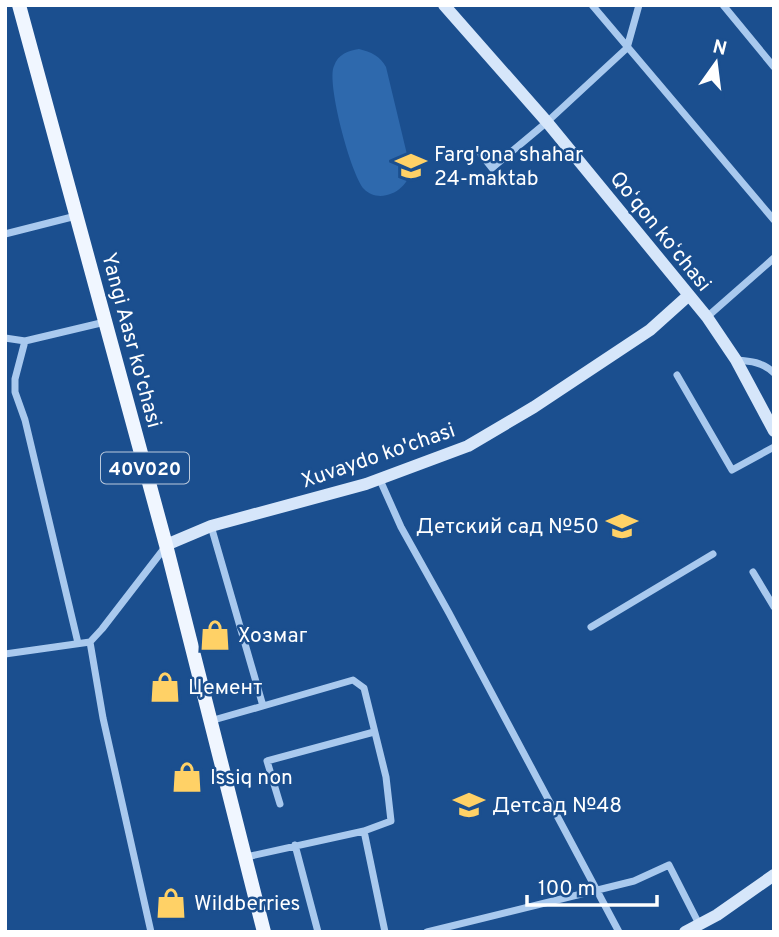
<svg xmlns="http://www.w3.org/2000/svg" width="779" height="937" viewBox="0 0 779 937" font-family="Overpass,sans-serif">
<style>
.green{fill:#2e69ad}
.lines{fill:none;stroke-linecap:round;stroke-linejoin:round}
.street{stroke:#a9c9ee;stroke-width:7}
.secondary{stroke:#d6e6fa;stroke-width:12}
.primary{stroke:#f0f6ff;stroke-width:14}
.labels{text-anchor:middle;stroke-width:5;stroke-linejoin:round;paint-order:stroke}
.shield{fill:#1b4f8f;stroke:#bbcadd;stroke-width:2}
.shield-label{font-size:19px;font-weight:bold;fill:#fff}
.poi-label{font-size:21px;fill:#fff;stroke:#1b4f8f;text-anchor:start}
.street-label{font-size:21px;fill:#fff;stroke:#1b4f8f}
</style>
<rect width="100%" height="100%" fill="#1b4f8f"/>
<path class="green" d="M359,49C371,52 380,56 386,67L410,167C412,189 380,206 364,189C351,175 326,82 334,66C338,54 348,51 359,49Z"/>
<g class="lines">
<path class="street" d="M592,5L774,220
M723,5L774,67
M481,154L492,168L547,122L627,48L639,5
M5,234L76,216
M707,317L774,258
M5,338L25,341L105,322
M25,341L15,379V392L25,420L78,643
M736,360C750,361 763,362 774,373
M677,375L732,470L774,447
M380,480L401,527L449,613L619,932
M211,526L263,706L353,680L364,688L386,777L391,821L364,831L385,932
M753,572L774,607
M591,627L713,554
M90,642L103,718L151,932
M5,654L90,642L102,629L166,546
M210,721L263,706
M280,804L267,761L374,732
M295,845L318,932
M246,857L364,831
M427,932L634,881L669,865L699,924"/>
<path class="secondary" d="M444,5L547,122L707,317L736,360L774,431
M166,545L211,526L366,484L468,446L534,407L650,330L689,295
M685,932L717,915L774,875"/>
<path class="primary" d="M19,5L166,545L264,932"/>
</g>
<defs>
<symbol id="school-bare" viewBox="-9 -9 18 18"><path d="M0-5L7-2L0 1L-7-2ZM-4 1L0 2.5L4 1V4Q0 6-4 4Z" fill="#ffd166" stroke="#1b4f8f" stroke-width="2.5" paint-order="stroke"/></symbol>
<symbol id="shop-bare" viewBox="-9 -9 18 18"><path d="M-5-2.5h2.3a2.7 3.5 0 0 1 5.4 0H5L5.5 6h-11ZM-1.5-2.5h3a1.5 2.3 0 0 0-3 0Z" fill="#ffd166" stroke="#1b4f8f" stroke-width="2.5" paint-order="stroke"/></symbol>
</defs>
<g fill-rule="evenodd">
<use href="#school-bare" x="389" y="144" width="44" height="44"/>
<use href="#school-bare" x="600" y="504" width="44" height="44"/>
<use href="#shop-bare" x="193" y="613" width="44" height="44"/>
<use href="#shop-bare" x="143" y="665" width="44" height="44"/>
<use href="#shop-bare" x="165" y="755" width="44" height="44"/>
<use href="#school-bare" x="447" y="783" width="44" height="44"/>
<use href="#shop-bare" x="149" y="881" width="44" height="44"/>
</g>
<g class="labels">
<rect class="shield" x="101" y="452.5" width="88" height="31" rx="5"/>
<g class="shield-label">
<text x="145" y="475">40V020</text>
</g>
<g class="poi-label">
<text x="434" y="161">Farg'ona shahar<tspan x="434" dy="24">24-maktab</tspan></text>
<text x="599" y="533" text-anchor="end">Детский сад №50</text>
<text x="238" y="642">Хозмаг</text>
<text x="188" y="694">Цемент</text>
<text x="210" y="784">Issiq non</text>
<text x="492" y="812">Детсад №48</text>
<text x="194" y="910">Wildberries</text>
</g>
<g class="street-label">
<text transform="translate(661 231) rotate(51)" y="7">Qoʻqon koʻchasi</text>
<text transform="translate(132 340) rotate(75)" y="7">Yangi Aasr ko'chasi</text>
<text transform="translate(378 455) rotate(-19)" y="7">Xuvaydo ko'chasi</text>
</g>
</g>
<rect width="779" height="937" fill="none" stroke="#ffffff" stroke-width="14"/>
<g transform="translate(716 63) rotate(14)" stroke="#1b4f8f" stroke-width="5" paint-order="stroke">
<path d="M0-5L12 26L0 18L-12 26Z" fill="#ffffff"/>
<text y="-10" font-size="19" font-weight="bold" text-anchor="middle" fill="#ffffff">N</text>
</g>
<path d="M527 895v10h130v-10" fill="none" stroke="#ffffff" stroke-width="3.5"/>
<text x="538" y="895" font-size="21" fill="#ffffff" stroke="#1b4f8f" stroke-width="5" paint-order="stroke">100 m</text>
</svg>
